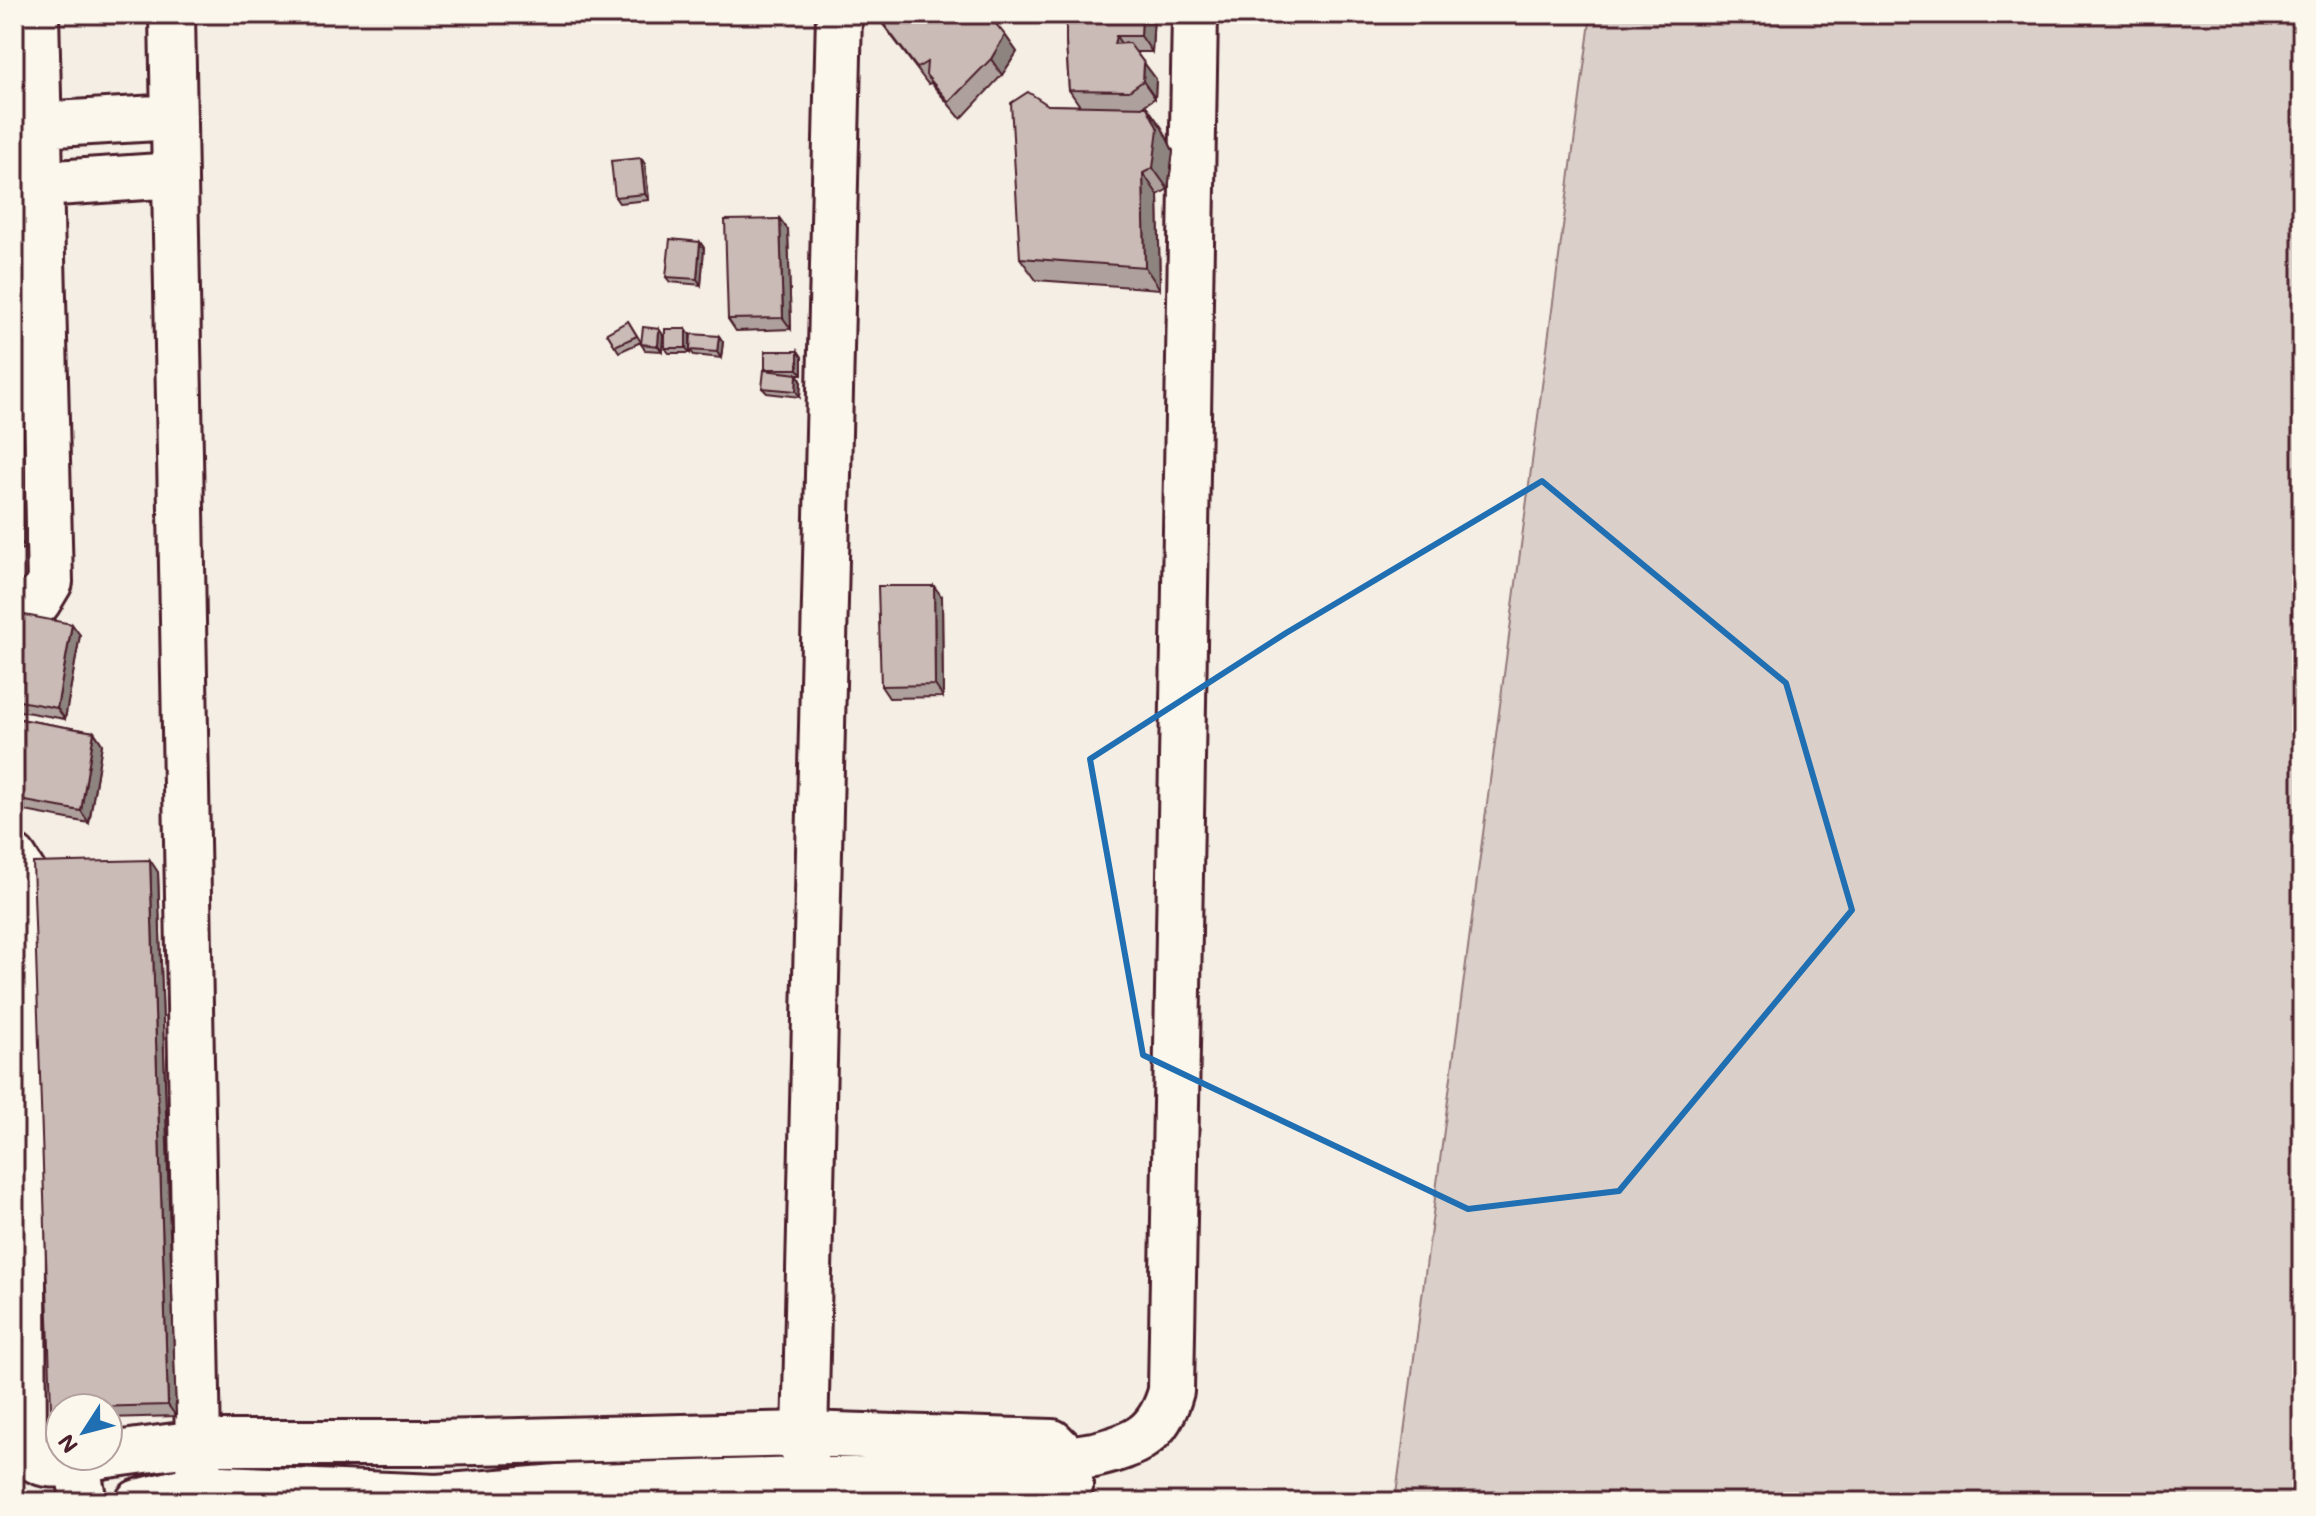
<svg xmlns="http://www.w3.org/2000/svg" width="2316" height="1516" viewBox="0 0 2316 1516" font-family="Mali,sans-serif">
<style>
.green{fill:#dbd0c9;stroke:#92787a;stroke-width:2}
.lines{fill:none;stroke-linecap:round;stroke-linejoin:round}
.street-casing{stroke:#4a1f2b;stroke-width:50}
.street{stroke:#fbf7ec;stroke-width:44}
.wall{fill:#aea19d;stroke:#4a1f2b;stroke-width:2}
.shaded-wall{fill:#8d837f;stroke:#4a1f2b;stroke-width:2}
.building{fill:#cabbb6;stroke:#4a1f2b;stroke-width:2}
.marked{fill:none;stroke:#1f6fb2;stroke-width:6;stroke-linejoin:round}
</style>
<rect width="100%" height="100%" fill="#f4eee4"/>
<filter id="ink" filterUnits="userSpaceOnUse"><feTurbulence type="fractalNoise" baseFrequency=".0125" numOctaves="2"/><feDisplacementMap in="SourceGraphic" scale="16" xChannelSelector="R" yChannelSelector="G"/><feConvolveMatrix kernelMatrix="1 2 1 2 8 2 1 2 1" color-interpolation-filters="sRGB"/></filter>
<g filter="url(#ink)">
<path class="green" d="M1591,14H2302V1502H1395Z"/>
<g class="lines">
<defs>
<path id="street" d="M172,14L199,1502
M39,125L174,117
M41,184L175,175
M14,606L38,602L50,582L36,14
M14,858L24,874L26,887L22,1127L24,1448C44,1477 72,1460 102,1456
M108,1455L197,1443H433L804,1434L1052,1442L1070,1460V1488
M76,1460L84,1502
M804,1480L839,14
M138,1502L198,1487L437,1497L558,1487L804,1480L1052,1479C1057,1474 1063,1465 1070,1461C1076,1457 1087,1456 1094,1455C1136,1445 1159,1435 1171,1391L1195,14"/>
</defs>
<use href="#street" class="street-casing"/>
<use href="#street" class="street"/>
</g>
<path class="wall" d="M14,14H17L26,549L14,550Z
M875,14L1005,35L1017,52L1002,75L961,119L931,83L928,84Z
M1154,14L1152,52H1136L1156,79L1155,98L1142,107H1147L1162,128L1173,151L1168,189L1158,195L1160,289L1036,280L1020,258L1048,105L1080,106L1069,90L1066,41Z
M645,164L649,200L619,203L615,197Z
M780,219L788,230L791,329L736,331L728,319Z
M700,242L704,248L701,285L670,282L666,277Z
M628,321L641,342L619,352L607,333Z
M659,329L663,335L662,351L645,350L641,344Z
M690,335V353H669L665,348Z
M719,336L723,342L721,358L694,355L690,350Z
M798,351L802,357V374H797L801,380L800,397L767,393L762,388L767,371L765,369Z
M942,597L943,697L889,698L881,686Z
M14,613L80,635L65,719L14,710Z
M14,718L94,732L102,744L89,823L14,809Z
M158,872L176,1416L108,1418V1408H60L59,1420L51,1408Z"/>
<path class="shaded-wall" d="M14,14H17L26,549L18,538L14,303Z
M1142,14H1154L1152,52L1141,36Z
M1005,35L1017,52L1002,75L991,59Z
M1116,36L1127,52L1114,44Z
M1144,63L1156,79L1155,98L1143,81Z
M1147,107L1162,128L1173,151L1168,189L1153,168Z
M641,158L645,164L649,200L645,194Z
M1143,173L1158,195L1160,289L1145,267Z
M780,219L788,230L791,329L783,318Z
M700,242L704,248L701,285L697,279Z
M659,329L663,335L662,351L658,346Z
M686,329L690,335V353L686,348Z
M719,336L723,342L721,358L717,352Z
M798,351L802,357V374L798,369Z
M797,374L801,380L800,397L796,391Z
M934,586L942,597L943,697L935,685Z
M72,624L80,635L65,719L57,708Z
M94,732L102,744L89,823L81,811Z
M150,860L158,872L176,1416L168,1405Z"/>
<path class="building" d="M876,14H988L1005,35L991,59L949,102L926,75L927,62L917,68Z
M1066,14H1142L1141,36H1116L1114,44L1129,43L1144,63L1143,81L1129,91L1069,90L1066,41Z
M1028,92L1048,105L1147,107L1158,129L1153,168L1143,173L1145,267L1020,258L1011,103Z
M641,158L645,194L615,197L611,161Z
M780,219L783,318L728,319L725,220Z
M670,239L700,242L697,279L666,277Z
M14,303L18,538H14Z
M628,321L637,336L615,346L607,333Z
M643,327L659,329L658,346L641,344Z
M665,329H686V348H665Z
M691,334L719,336L717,352L690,350Z
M765,351H798V369H765Z
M764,370L797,374L796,391L762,388Z
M878,586H934L935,685L881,686Z
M14,613L72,624L57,708L14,700Z
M14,718L94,732L81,811L14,799Z
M150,860L168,1405L51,1408L33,863Z
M801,1495L802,1502H382Z"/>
</g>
<path class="marked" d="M1542,481L1786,683L1852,910L1619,1191L1468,1209L1143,1055L1090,759L1286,633Z"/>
<rect width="2316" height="1516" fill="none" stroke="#fbf7ec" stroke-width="48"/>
<rect x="24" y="24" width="2268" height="1468" fill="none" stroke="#4a1f2b" stroke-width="3" filter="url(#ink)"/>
<g transform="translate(84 1432) rotate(234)"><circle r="38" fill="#fbf7ec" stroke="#b4a19f" stroke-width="2"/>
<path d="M0-6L14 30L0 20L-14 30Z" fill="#1f6fb2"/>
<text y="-12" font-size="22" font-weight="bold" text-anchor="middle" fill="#4a1f2b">N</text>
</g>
</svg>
